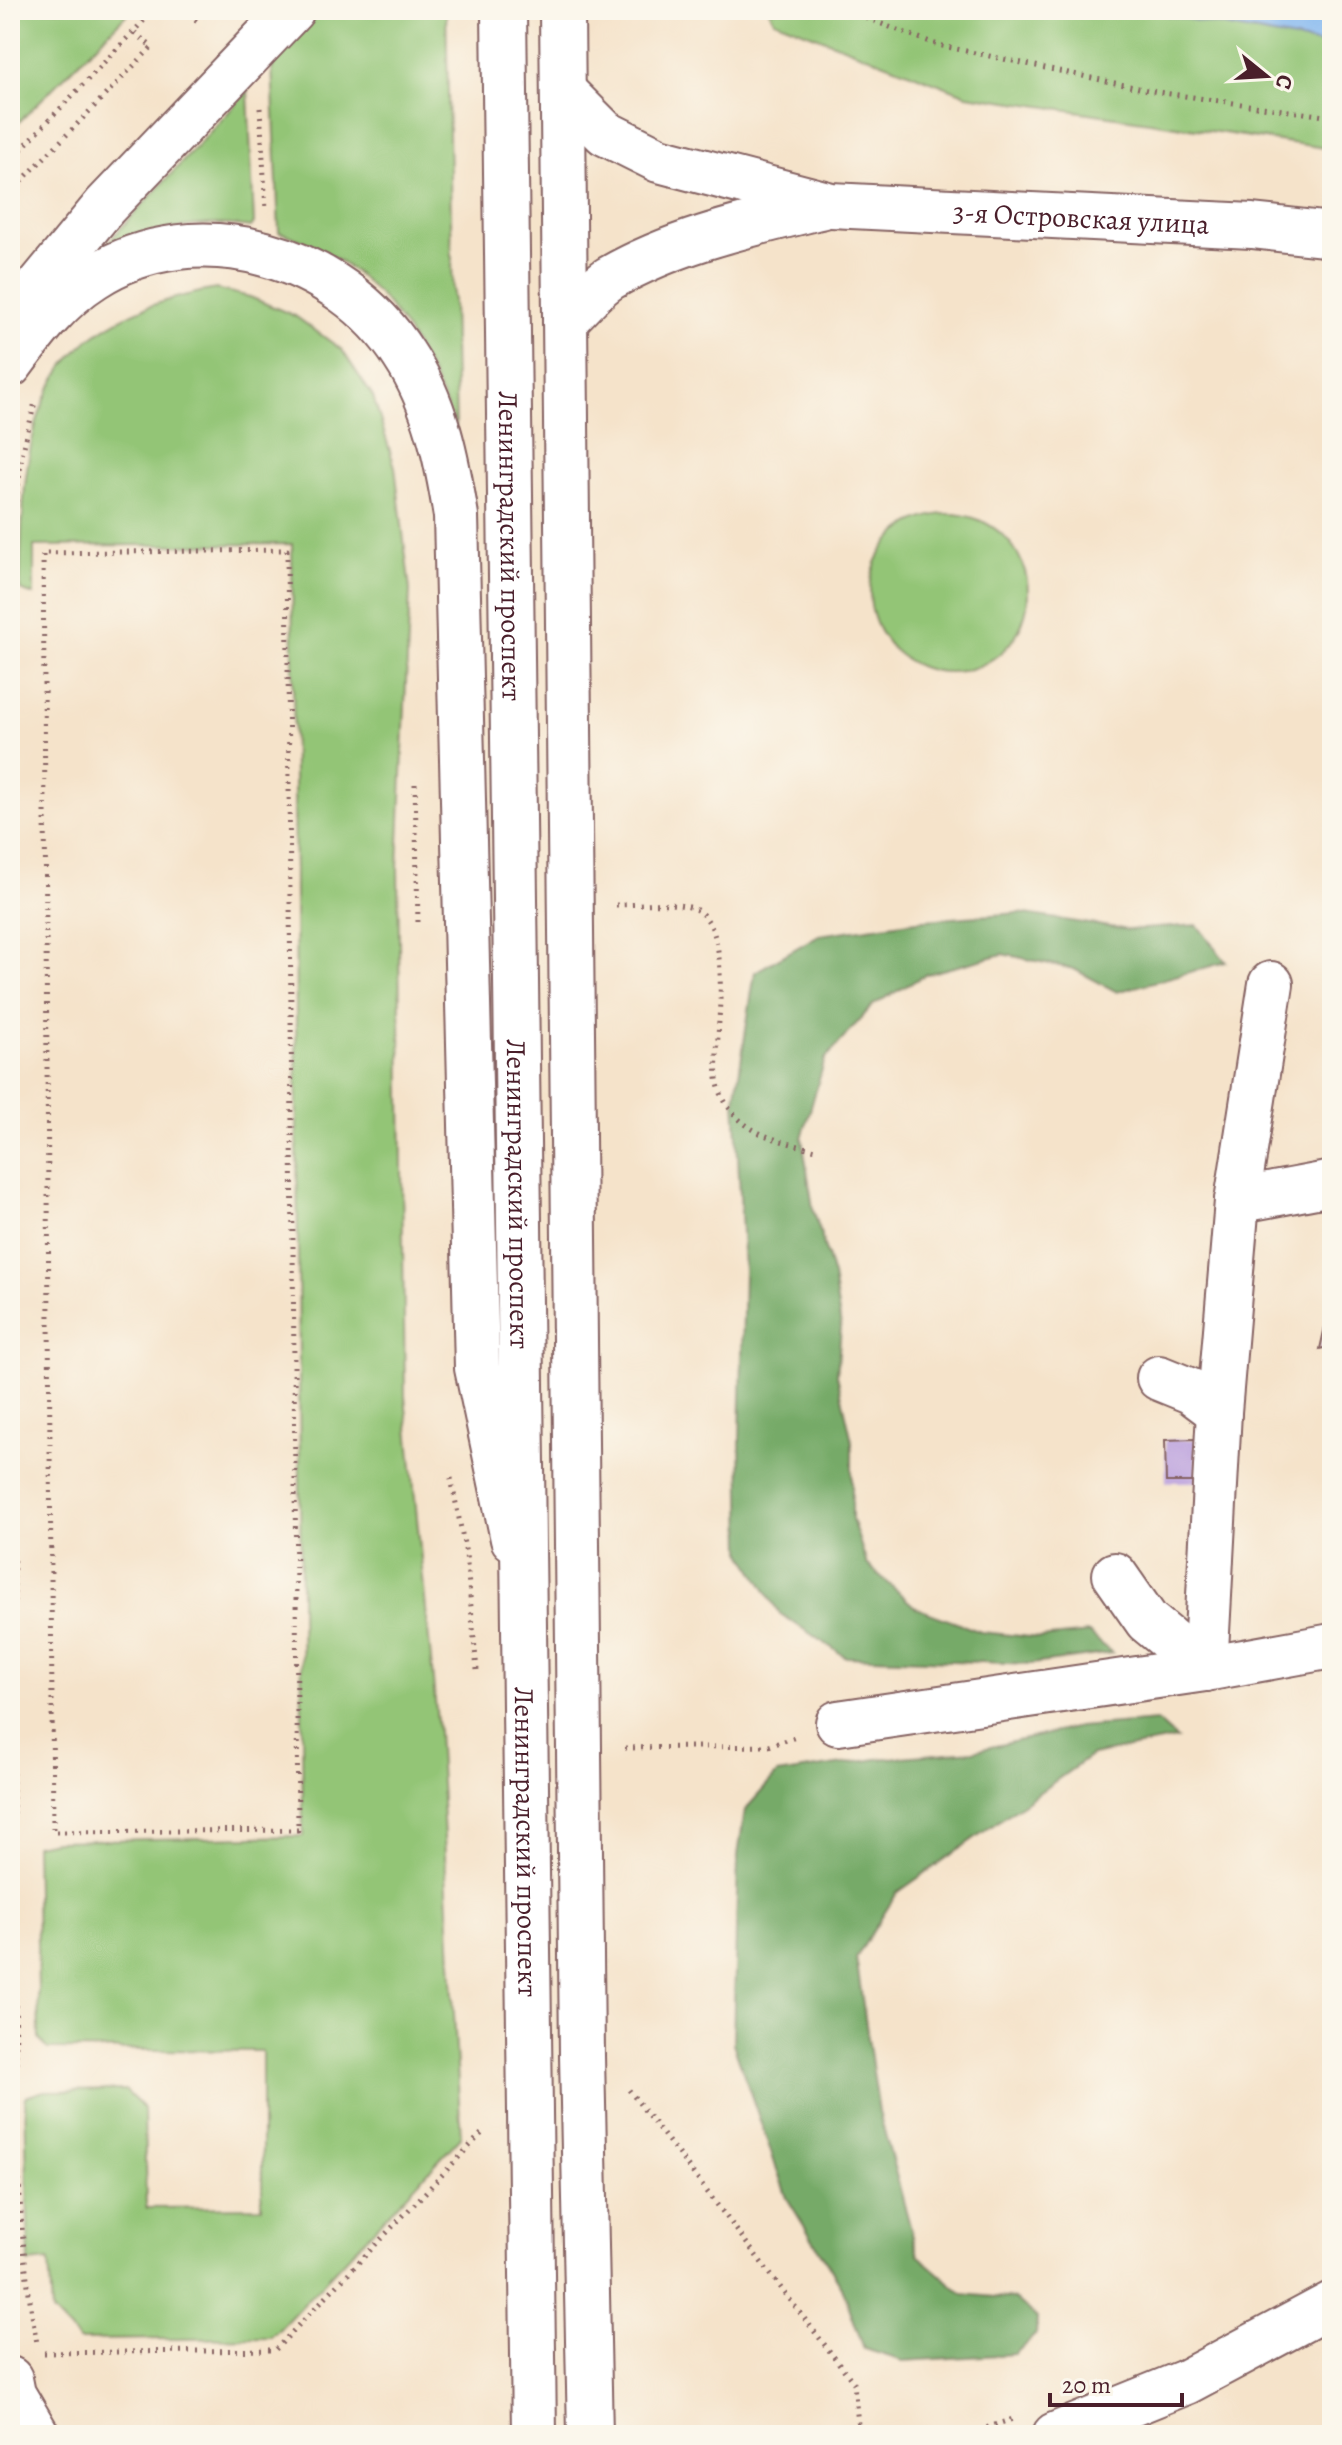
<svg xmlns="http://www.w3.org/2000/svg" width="1342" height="2445" viewBox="0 0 1342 2445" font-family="Alegreya,serif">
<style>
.green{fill:#93c576;stroke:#6e7250;stroke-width:2}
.forest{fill:#76aa67;stroke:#606449;stroke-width:2}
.water{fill:#82b7f0;stroke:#666b8e;stroke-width:2}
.building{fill:#b598dc}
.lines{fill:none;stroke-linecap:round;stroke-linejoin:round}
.minor-casing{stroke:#866463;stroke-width:48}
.major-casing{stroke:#866463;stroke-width:48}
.path{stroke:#866463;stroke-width:5;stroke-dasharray:2 6;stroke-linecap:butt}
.minor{stroke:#fff;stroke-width:44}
.major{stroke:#fff;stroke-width:44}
.labels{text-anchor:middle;stroke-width:7;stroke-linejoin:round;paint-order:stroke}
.street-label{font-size:28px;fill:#4a1f2b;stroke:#fbf7ec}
</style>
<rect width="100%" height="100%" fill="#fbf7ec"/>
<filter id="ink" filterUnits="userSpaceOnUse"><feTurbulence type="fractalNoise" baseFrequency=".0125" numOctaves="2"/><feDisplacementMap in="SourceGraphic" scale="16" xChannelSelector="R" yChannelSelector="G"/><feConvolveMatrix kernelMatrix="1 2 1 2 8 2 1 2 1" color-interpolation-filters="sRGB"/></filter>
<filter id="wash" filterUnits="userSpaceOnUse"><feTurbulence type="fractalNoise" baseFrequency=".006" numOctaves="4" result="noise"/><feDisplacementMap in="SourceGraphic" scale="32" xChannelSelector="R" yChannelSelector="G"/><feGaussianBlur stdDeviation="1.8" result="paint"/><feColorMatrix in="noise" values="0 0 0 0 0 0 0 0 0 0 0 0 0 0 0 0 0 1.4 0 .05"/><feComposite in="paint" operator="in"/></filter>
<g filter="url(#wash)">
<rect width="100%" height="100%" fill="#f5e3ca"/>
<path class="green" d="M10,10H131L10,131Z
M321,10H446L456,427C415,336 381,265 279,232L272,64Z
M769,10H1332V149L967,95L774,20Z
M248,91L254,223L251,227C195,218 151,232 99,252Z
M216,289L250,297L295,316L342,350L373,397L395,467L410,590L398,867L405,1396L438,1731L461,2137L271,2338L79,2340L52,2312L49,2261L29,2263L25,2097L44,2091L125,2090L144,2109L146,2208L262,2207V2051L48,2049L39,2039L35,1845L54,1841L303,1836L292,544L34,546V595L20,590C24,426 28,322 216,289Z
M870 593a79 79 0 1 1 158 0a79 79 0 1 1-158 0Z"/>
<path class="forest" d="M1019,913L1129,930L1197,925L1226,962L1117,992L1074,969L1003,954L927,974L873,1005L825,1059L802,1138L813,1208L833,1276L841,1327L837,1375L852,1441V1519L867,1564L916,1608L981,1632L1040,1638L1089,1633L1112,1653L1032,1664L846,1657L779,1613L742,1551L740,1440L744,1271L735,1100L755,972L819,935L924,920Z
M1157,1721L1177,1739L1092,1755L897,1893L856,1958L879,2112L918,2255L963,2294L1015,2299L1037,2318L1036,2334L1015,2354L903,2361L864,2349L842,2287L787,2198L733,2043L738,1855L745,1810L777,1774L877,1759L973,1751L1078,1727Z"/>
<path class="water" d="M1140,10H1332V46Z"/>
<g id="blocks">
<path class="building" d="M1332,1234V1258L1330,1259L1327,1235Z
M1331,1300L1332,1346L1320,1349Z
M1195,1439L1197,1482H1166L1165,1440Z"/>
</g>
</g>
<g filter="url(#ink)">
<use href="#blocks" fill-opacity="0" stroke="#866463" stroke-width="2"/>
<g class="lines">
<defs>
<g id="minor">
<path id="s1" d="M563,91L605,133L659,160L831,205L1252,226L1332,235"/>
<path d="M565,320C579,307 594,288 610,278C676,240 751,224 824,206"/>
<path d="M15,326L34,292L105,206L292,10"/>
<path d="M10,365C34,333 59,299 94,277C197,211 341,255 404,355C436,403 447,460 456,516L477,1368L513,1539"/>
<path d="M1237,1201L1332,1183"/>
<path d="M1159,1378L1191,1391L1219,1412"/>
<path d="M1115,1575L1147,1621L1205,1669"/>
<path d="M1205,1669L1219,1412L1237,1201L1271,984"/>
<path d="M838,1723L1205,1669L1332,1646"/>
<path d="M10,2379L13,2394L37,2435"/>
<path d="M1055,2435L1186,2382L1332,2304"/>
</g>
<g id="major">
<path id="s2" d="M504,10L534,2435"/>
<path d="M562,10L582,2056L590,2435"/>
</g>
</defs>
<use href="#minor" class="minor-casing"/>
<use href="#major" class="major-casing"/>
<path class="path" d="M182,10L201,24
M844,10L938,45L1157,92L1332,117
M260,108L266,210
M10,161L154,10
M10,193L152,47L134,32
M10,549L22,455L35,402
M287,550L298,1830L53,1832L43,553Z
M415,784L418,922
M616,905C638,905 667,901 689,907C739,919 713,1040 717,1078C719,1096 731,1114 745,1124C764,1139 796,1145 820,1151
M10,1168L14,1601
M451,1478L466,1554L477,1670
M12,1709L16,2064
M625,1748L769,1746L799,1736
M629,2090L854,2383L859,2435
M16,2092C18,2177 21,2258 37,2343
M44,2353L275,2350L484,2131
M964,2435L1013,2419"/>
<use href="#minor" class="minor"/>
<use href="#major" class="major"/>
</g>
</g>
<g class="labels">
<g class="street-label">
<text dy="10" stroke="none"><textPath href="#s1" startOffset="548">3-я Островская улица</textPath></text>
<text dy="10" stroke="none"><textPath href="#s2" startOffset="536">Ленинградский проспект</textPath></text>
<text dy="10" stroke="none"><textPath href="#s2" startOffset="1184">Ленинградский проспект</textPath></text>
<text dy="10" stroke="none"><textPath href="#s2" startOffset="1832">Ленинградский проспект</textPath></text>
</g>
</g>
<rect width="1342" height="2445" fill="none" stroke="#fbf7ec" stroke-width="40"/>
<g transform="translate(1266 76) rotate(108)" stroke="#fbf7ec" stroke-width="6" paint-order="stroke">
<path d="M0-6L14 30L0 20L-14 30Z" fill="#4a1f2b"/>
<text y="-12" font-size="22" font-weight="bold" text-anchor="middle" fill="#4a1f2b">С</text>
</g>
<path d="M1050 2393v12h132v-12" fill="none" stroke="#4a1f2b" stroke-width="4"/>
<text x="1062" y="2393" font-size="24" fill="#4a1f2b" stroke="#fbf7ec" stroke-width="6" paint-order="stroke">20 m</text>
</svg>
